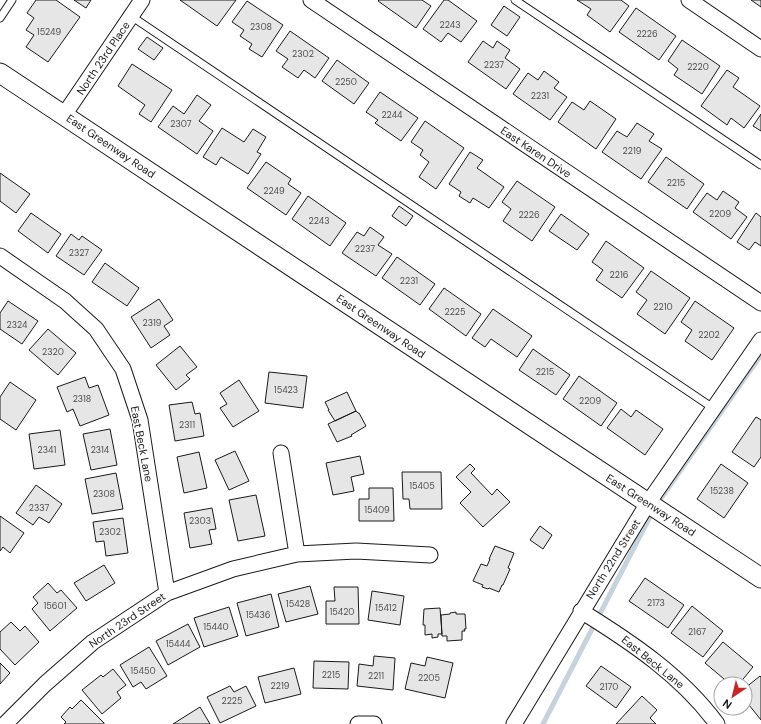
<svg xmlns="http://www.w3.org/2000/svg" width="761" height="724" viewBox="0 0 761 724" font-family="'DM Sans',sans-serif">
<style>
.lines{fill:none;stroke-linecap:round;stroke-linejoin:round}
.stream{stroke:#c6d2dc;stroke-width:5}
.building{fill:#e6e6e6;stroke:#1a1a1a}
.service-casing{stroke:#1a1a1a;stroke-width:9}
.minor-casing{stroke:#1a1a1a;stroke-width:17}
.tertiary-casing{stroke:#1a1a1a;stroke-width:21}
.service{stroke:#fff;stroke-width:7}
.minor{stroke:#fff;stroke-width:15}
.tertiary{stroke:#fff;stroke-width:19}
.labels{text-anchor:middle;stroke-width:3;stroke-linejoin:round;paint-order:stroke}
.number-label{font-size:9px;fill:#4d4d4d}
.street-label{font-size:11px;fill:#1a1a1a;stroke:#fff}
</style>
<rect width="100%" height="100%" fill="#fff"/>
<g class="lines">
<path class="stream" d="M543,724L655,507L761,355"/>
</g>
<path class="building" d="M36,0H56L80,17L48,62L26,47L34,35L26,30L34,18L27,13Z
M74,0H91L86,8Z
M180,0H236L217,26Z
M379,0H422L431,6L416,28L378,1Z
M444,0H448L477,21L461,42L448,33L441,42L423,29Z
M577,0H621L629,6L610,32L587,15L591,9Z
M751,0H761V7Z
M247,1L283,25L262,57L249,49L252,44L240,36L244,30L232,22Z
M504,6L520,17L507,36L491,25Z
M636,8L676,36L659,60L619,32Z
M290,31L329,58L315,78L304,70L298,78L282,67L288,59L276,51Z
M147,37L163,48L154,60L138,49Z
M682,40L720,66L702,94L674,75L678,69L668,61Z
M483,41L493,48L497,41L510,50L505,58L520,69L506,89L468,62Z
M337,60L369,83L354,104L322,81Z
M132,64L172,90L151,122L139,114L145,105L118,86Z
M727,70L739,78L733,87L760,106L744,128L731,118L727,125L701,106Z
M544,71L559,82L554,88L567,97L550,120L513,94L528,73L538,80Z
M380,92L418,118L401,141L375,123L378,120L366,112Z
M197,95L211,105L199,121L213,131L197,154L158,127L173,106L184,114Z
M590,101L616,119L596,149L558,122L572,102L584,110Z
M761,114V131L753,126Z
M425,121L464,148L436,189L419,177L429,162L420,155L423,150L411,142Z
M637,123L654,134L649,141L662,149L641,179L602,152L617,131L627,137Z
M222,128L244,142L253,129L266,137L257,152L261,154L248,174L221,157L216,165L203,157Z
M470,152L483,160L477,168L504,187L489,208L473,198L470,203L459,196L461,192L449,184Z
M666,157L704,184L687,209L648,182Z
M266,162L291,179L288,184L301,193L286,215L247,188Z
M0,173L30,194L16,213L0,201Z
M517,181L555,207L532,241L503,221L511,209L502,202Z
M723,191L739,202L735,208L747,217L731,239L693,212L707,193L717,200Z
M308,196L346,223L330,246L292,219Z
M399,206L413,216L406,226L392,216Z
M31,213L61,234L48,253L18,231Z
M756,213L761,217V246L755,242L749,250L737,242Z
M561,214L589,234L577,250L549,231Z
M370,227L384,237L378,245L392,254L376,276L342,253L357,232L364,236Z
M71,234L79,240L82,236L102,250L84,275L56,256Z
M606,241L644,268L622,298L596,280L603,270L592,262Z
M397,257L435,284L420,305L382,278Z
M105,263L139,288L127,306L92,282Z
M651,271L690,298L665,334L637,314L647,300L636,292Z
M444,288L481,314L466,336L429,309Z
M159,299L173,320L164,326L170,335L151,348L131,317Z
M8,301L38,321L22,344L0,329V313Z
M695,301L734,328L712,360L685,341L692,330L681,322Z
M493,309L532,336L517,357L491,339L485,347L472,338Z
M48,329L76,353L58,375L29,350Z
M180,346L197,367L186,375L190,379L176,390L156,365Z
M533,349L570,375L556,395L519,370Z
M269,372L307,376L303,408L265,403Z
M579,376L617,403L601,426L563,399Z
M85,377L89,388L98,385L109,415L80,426L73,409L67,412L57,387Z
M239,380L259,411L233,427L220,408L227,404L220,393Z
M10,382L36,400L16,430L0,419V397Z
M347,392L356,411L335,421L328,410H329L325,402Z
M192,402L195,414L200,413L204,436L175,441L169,405Z
M621,409L631,417L636,410L663,429L645,455L607,428Z
M356,411L358,413H359L366,426L351,435L352,436L337,442L328,424Z
M756,417L761,420V457L754,467L732,452Z
M110,429L117,465L91,470L83,434Z
M60,430L65,465L34,469L29,434Z
M235,451L249,481L229,490L215,460Z
M199,452L207,488L184,493L177,457Z
M360,456L364,474L351,477L354,491L333,495L326,463Z
M470,464L475,469L471,473L492,495L497,489L510,502L483,527L460,503L471,492L456,477Z
M721,464L748,483L724,518L697,499Z
M402,472H441L442,509H410L409,499H403Z
M116,473L123,509L92,514L85,479Z
M36,485L62,504L49,523L39,517L33,525L16,513Z
M369,488H393L394,521H359V499H369Z
M256,495L265,536L238,541L229,500Z
M212,508L216,529L209,530L212,544L190,548L184,513Z
M0,516L24,533L10,553L3,547L0,551Z
M123,518L128,553L106,556L104,541L96,542L93,522Z
M540,526L552,535L543,549L530,540Z
M495,546L514,553L508,568L510,569L503,585H502L499,592L489,588L488,589L482,587L483,585L473,581L481,564L487,566L490,559H489Z
M104,565L115,583L86,601L74,583Z
M645,578L684,605L668,628L629,601Z
M48,583L57,593L61,590L77,608L50,631L32,609L38,603L33,597Z
M310,586L318,614L286,622L278,594Z
M334,587H358L359,624H326V601H335Z
M372,591L404,596L400,625L368,620Z
M271,594L279,627L246,636L237,603Z
M692,606L723,631L703,657L671,633Z
M229,607L238,636L204,647L194,618Z
M440,608L442,634H438V637L432,638V634L425,635V625H423L424,609Z
M456,612V614H465L466,629H464L465,631H462V640L447,641V636H442L441,615L450,614V613Z
M11,622L20,631L25,626L39,642L15,665L0,649V632Z
M188,624L200,647L168,665L156,641Z
M723,642L753,667L739,684H730L705,663Z
M149,647L167,676L146,689L141,682L133,687L120,665Z
M374,656L395,658L393,690L357,686L359,664L373,666Z
M427,657L453,663L445,698L405,689L411,663L425,666Z
M314,661L349,662L348,689L313,688Z
M0,663L10,673L0,684Z
M601,666L631,687L616,708L586,686Z
M294,668L301,694L265,703L258,677Z
M113,669L126,685L117,692L121,698L102,714L82,690L101,675L103,677Z
M760,676L761,677V720L745,700V688Z
M230,686L234,692L246,686L256,706L220,723L207,697Z
M642,696L657,710L650,718L656,724H616Z
M81,700L104,723V724H64L66,722L61,717L70,707L72,709Z
M200,707L210,724H173Z"/>
<g class="lines">
<defs>
<path id="service" d="M515,0L761,165
M131,16L713,408
M0,18L12,0"/>
<path id="minor" d="M311,0L761,303
M689,0L761,49
M64,115L142,0
M0,256L65,301L96,329L123,369L140,420L167,593
M281,453L297,554
M581,611C631,642 682,676 717,724
M5,724L45,684L93,642L167,593L233,569L297,554L356,551L430,555
M358,724H374
M514,724L648,503L761,340"/>
<path id="tertiary" d="M0,73L761,578"/>
</defs>
<use href="#service" class="service-casing"/>
<use href="#minor" class="minor-casing"/>
<use href="#tertiary" class="tertiary-casing"/>
<use href="#service" class="service"/>
<use href="#minor" class="minor"/>
<use href="#tertiary" class="tertiary"/>
</g>
<g class="labels">
<g class="number-label">
<text x="450" y="28">2243</text>
<text x="261" y="30">2308</text>
<text x="49" y="35">15249</text>
<text x="647" y="37">2226</text>
<text x="303" y="57">2302</text>
<text x="494" y="68">2237</text>
<text x="698" y="70">2220</text>
<text x="346" y="85">2250</text>
<text x="540" y="99">2231</text>
<text x="392" y="118">2244</text>
<text x="181" y="127">2307</text>
<text x="632" y="154">2219</text>
<text x="676" y="186">2215</text>
<text x="274" y="194">2249</text>
<text x="720" y="217">2209</text>
<text x="529" y="218">2226</text>
<text x="319" y="224">2243</text>
<text x="365" y="252">2237</text>
<text x="79" y="256">2327</text>
<text x="619" y="278">2216</text>
<text x="409" y="284">2231</text>
<text x="663" y="310">2210</text>
<text x="455" y="315">2225</text>
<text x="152" y="326">2319</text>
<text x="17" y="328">2324</text>
<text x="709" y="338">2202</text>
<text x="53" y="355">2320</text>
<text x="545" y="375">2215</text>
<text x="286" y="393">15423</text>
<text x="82" y="402">2318</text>
<text x="590" y="404">2209</text>
<text x="187" y="428">2311</text>
<text x="47" y="453">2341</text>
<text x="100" y="453">2314</text>
<text x="422" y="489">15405</text>
<text x="722" y="494">15238</text>
<text x="104" y="497">2308</text>
<text x="39" y="511">2337</text>
<text x="377" y="513">15409</text>
<text x="200" y="524">2303</text>
<text x="110" y="535">2302</text>
<text x="656" y="606">2173</text>
<text x="298" y="607">15428</text>
<text x="55" y="609">15601</text>
<text x="386" y="611">15412</text>
<text x="342" y="615">15420</text>
<text x="258" y="618">15436</text>
<text x="216" y="630">15440</text>
<text x="697" y="635">2167</text>
<text x="178" y="647">15444</text>
<text x="143" y="674">15450</text>
<text x="331" y="678">2215</text>
<text x="376" y="679">2211</text>
<text x="429" y="681">2205</text>
<text x="280" y="689">2219</text>
<text x="609" y="690">2170</text>
<text x="232" y="704">2225</text>
</g>
<g class="street-label">
<text transform="translate(103 58) rotate(-56)" y="4">North 23rd Place</text>
<text transform="translate(111 146) rotate(34)" y="4">East Greenway Road</text>
<text transform="translate(536 152) rotate(34)" y="4">East Karen Drive</text>
<text transform="translate(381 326) rotate(34)" y="4">East Greenway Road</text>
<text transform="translate(142 444) rotate(79)" y="4">East Beck Lane</text>
<text transform="translate(651 505) rotate(33)" y="4">East Greenway Road</text>
<text transform="translate(613 559) rotate(-58)" y="4">North 22nd Street</text>
<text transform="translate(127 620) rotate(-34)" y="4">North 23rd Street</text>
<text transform="translate(653 662) rotate(39)" y="4">East Beck Lane</text>
</g>
</g>
<g transform="translate(733 696) rotate(215)"><circle r="19" fill="#ffffff" stroke="#a3a3a3"/>
<path d="M0-3L7 15L0 10L-7 15Z" fill="#c62828"/>
<text y="-6" font-size="11" font-weight="bold" text-anchor="middle" fill="#1a1a1a">N</text>
</g>
</svg>
